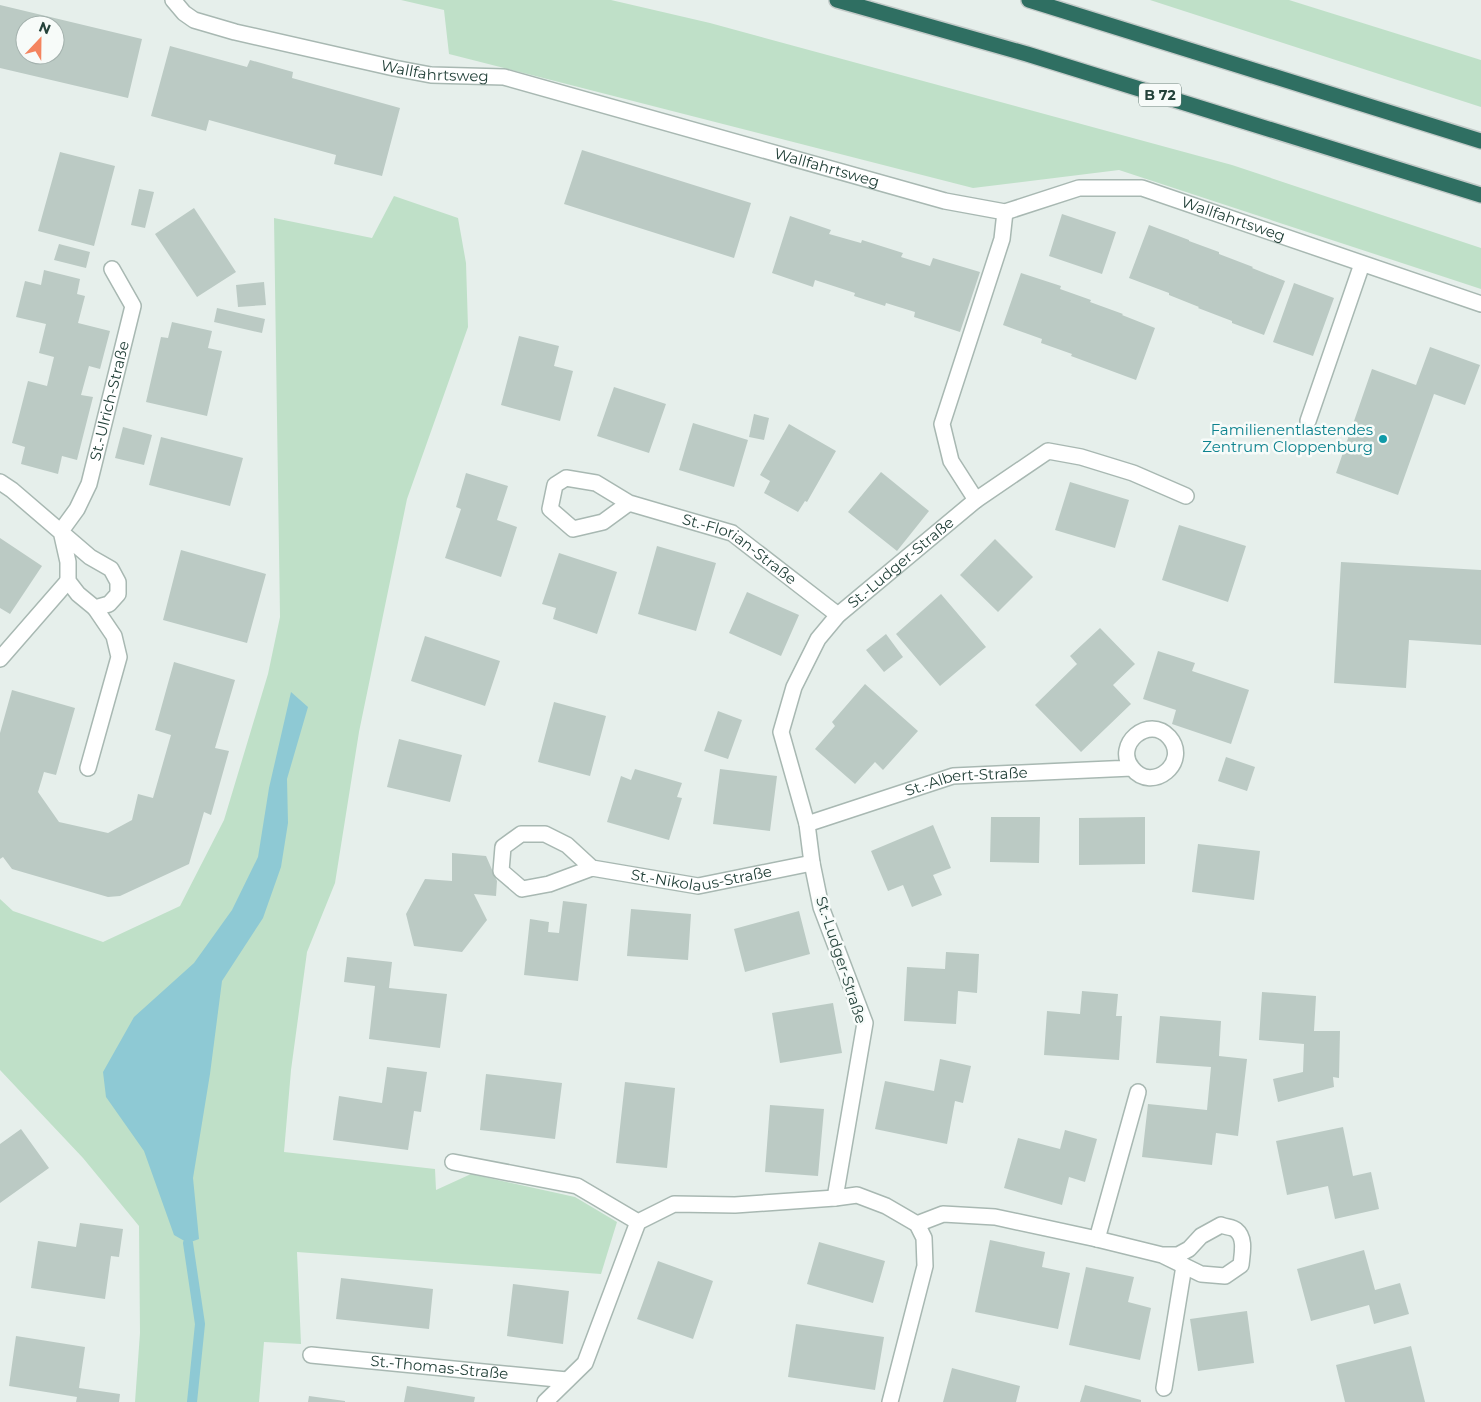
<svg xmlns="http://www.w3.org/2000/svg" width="1481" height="1402" viewBox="0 0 1481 1402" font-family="Montserrat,sans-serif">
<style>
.green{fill:#bfe0c8}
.water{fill:#8ec9d4}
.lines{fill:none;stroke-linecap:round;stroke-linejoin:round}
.stream{stroke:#8ec9d4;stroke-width:10}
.building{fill:#bbcac4;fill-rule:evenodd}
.minor-casing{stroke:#a8b8b2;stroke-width:18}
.highway-casing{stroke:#c2cac8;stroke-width:18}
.minor{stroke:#fff;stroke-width:15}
.highway{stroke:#2f6f62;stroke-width:15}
.culture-dot{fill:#0f9aa8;stroke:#f7fbf9;stroke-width:2}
.labels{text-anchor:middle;stroke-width:5;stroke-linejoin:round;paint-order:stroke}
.shield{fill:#f7fbf9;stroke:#637a73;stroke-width:1}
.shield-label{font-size:14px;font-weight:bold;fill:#24423a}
.street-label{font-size:15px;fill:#24423a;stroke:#f7fbf9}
.culture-label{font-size:15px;fill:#0d838f;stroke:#f7fbf9;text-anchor:end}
</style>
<rect width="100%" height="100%" fill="#e6efeb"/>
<path class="green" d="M401,0H611L710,23L1232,165L1481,248V289L1119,170L973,188L449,54L444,10Z
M1150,0H1289L1481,60V107Z
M394,196L458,218L466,263L468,327L407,499L359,732L335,883L307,952L291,1070L284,1152L435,1169L436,1190L471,1174L575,1197L617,1222L601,1274L297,1252L301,1344L264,1342L259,1402H135L140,1333L139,1226L83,1158L0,1070V899L13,911L103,942L180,906L224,820L268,674L280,617L274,218L372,238Z"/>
<path class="water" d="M291,692L308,707L287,779L288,823L281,867L263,918L222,981L210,1074L193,1178L199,1239L188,1243L174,1235L144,1151L106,1097L103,1072L134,1017L194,963L232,910L258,857L269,788Z"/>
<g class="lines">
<path class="stream" d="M188,1243L200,1324L192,1402"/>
</g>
<path class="building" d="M0,5L142,39L128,98L0,68ZM25,25H55V55H25Z
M170,46L247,67L250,60L293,72L292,78L400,108L382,176L334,164L336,155L209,120L206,131L151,116Z
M582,150L751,203L734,258L564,204Z
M60,152L115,166L94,246L38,231Z
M139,189L154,192L145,228L131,225Z
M194,208L236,272L197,297L155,234Z
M1062,214L1116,232L1102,274L1049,256Z
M790,216L831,230L829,234L861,243L862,240L903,253L901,257L930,266L933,258L980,272L960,332L914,317L915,312L886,303L885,306L854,296L855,293L815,280L813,287L772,273Z
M1149,225L1189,240V241L1219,252V254L1253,267L1252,268L1285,281L1264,335L1232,323V321L1198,308L1199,307L1169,295V293L1129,278Z
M59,244L90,252L86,268L54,260Z
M44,270L80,279L77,294L85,296L78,323L110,331L100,369L89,366L81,395L93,397L77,460L62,456L58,474L21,464L25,447L12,443L28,381L47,386L54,357L39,353L46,324L16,317L25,281L41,285Z
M1021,273L1061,286L1060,289L1091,300L1090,302L1123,314L1122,315L1155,328L1136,380L1071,356L1072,354L1041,343L1042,339L1003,325Z
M264,282L266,305L238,307L236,285Z
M1294,283L1334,298L1313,356L1273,342Z
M217,308L265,319L262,333L214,322Z
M172,322L212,331L208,348L222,351L207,416L146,402L161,337L168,338Z
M519,336L559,346L554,366L573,371L560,421L501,405Z
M1430,347L1480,365L1465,405L1434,394L1398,495L1336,473L1372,369L1416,385Z
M614,387L666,404L649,453L597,436Z
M754,414L769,418L764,440L749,437Z
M693,423L748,440L734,487L679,470Z
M789,424L836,451L807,502L805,501L798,512L764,493L770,481L760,475Z
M123,427L152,435L144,465L115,458Z
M161,437L243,458L230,506L149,485Z
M881,472L929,511L897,551L848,512Z
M466,473L508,486L497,520L517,527L501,577L445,558L461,509L456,507Z
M1070,482L1129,500L1115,548L1055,530Z
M1179,525L1246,546L1228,602L1162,580Z
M0,538L42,566L10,614L0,608Z
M995,539L1033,577L998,612L960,575Z
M657,546L716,563L696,631L638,614Z
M181,550L266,574L247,643L163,620Z
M559,553L617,572L597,634L553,619L556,608L542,604Z
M1341,562L1481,570V645L1409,640L1406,688L1334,683Z
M747,592L799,615L781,656L729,633Z
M941,594L986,647L940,686L896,634Z
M1100,628L1135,664L1113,685L1131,704L1081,752L1035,705L1077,664L1070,656Z
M886,634L903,657L884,672L866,650Z
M425,636L500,661L485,706L411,681Z
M1158,651L1195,663L1192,671L1249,690L1231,744L1172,724L1176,710L1143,699Z
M174,662L235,680L215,748L229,751L211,815L204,812L189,864L120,896L108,897L12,869L3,857L0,859V733L12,690L75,708L56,775L44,772L38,792L59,822L108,833L132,820L138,794L153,798L171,735L155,730Z
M865,684L918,731L883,770L875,762L855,784L815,749L835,726L832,722Z
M554,702L606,716L590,776L538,762Z
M718,711L742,720L728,759L704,751Z
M399,739L462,755L450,802L387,787Z
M1226,757L1255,767L1247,791L1218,781Z
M635,769L682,783L677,797L682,798L669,840L607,822L621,776L631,780Z
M720,769L777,776L770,831L713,824Z
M991,817H1040L1039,863L990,862Z
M1145,817V864L1079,865V818Z
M933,825L951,868L933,875L942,895L912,907L903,885L888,891L871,851Z
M1198,844L1260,851L1254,900L1192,892Z
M452,853L486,856L497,881L496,896L474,894L487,920L462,952L414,946L406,914L425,879L452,881Z
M563,901L587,904L578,981L524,975L530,919L549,922L548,932L559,933Z
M631,909L691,914L688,960L627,956Z
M799,911L810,954L745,972L734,929Z
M946,952L979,954L977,993L958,991L956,1024L904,1021L907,967L945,969Z
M347,957L392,962L389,988L447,994L440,1048L369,1039L375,986L344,982Z
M1082,991L1118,994L1116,1016H1122L1119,1060L1044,1055L1047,1011L1080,1014Z
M1262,992L1316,996L1314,1031H1340L1339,1078L1333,1077L1334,1087L1278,1102L1273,1079L1303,1072L1304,1044L1259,1040Z
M833,1003L842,1053L780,1063L772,1013Z
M1160,1016L1221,1021L1219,1056L1247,1059L1238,1136L1216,1133L1212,1165L1142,1157L1148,1104L1207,1110L1211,1067L1156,1063Z
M940,1059L971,1066L963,1103L955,1101L947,1144L875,1129L885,1081L934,1091Z
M387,1067L427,1072L421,1112L414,1111L408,1150L333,1140L339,1096L382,1103Z
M486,1074L562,1083L555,1139L480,1130Z
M625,1082L675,1088L667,1168L616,1163Z
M770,1105L824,1109L818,1176L765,1172Z
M1343,1127L1353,1176L1371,1172L1379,1209L1335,1219L1328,1186L1287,1195L1276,1141Z
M21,1129L49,1168L0,1203V1144Z
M1065,1130L1097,1139L1085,1182L1069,1177L1062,1205L1004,1188L1018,1138L1060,1149Z
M80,1223L123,1229L119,1257L111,1256L105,1299L31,1288L38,1241L76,1247Z
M990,1240L1045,1252L1042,1267L1070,1273L1058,1329L975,1312Z
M819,1242L885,1261L873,1303L807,1284Z
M1364,1250L1375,1290L1400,1283L1409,1314L1374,1324L1369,1305L1311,1321L1297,1269Z
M658,1261L713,1281L693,1339L637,1319Z
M1086,1267L1134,1277L1128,1302L1151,1308L1140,1360L1069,1345Z
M341,1278L433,1289L429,1329L336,1319Z
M513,1284L569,1291L563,1344L507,1336Z
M1247,1311L1254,1363L1198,1371L1190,1319Z
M796,1324L884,1337L875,1390L788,1377Z
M16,1336L85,1347L79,1388L120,1394L119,1402H76L77,1397L9,1386Z
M1411,1346L1425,1402H1345L1336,1365Z
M952,1368L1020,1386L1016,1402H943Z
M1085,1385L1141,1400V1402H1080Z
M407,1386L475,1397L474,1402H404Z
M309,1396L345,1401V1402H308Z"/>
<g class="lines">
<defs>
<g id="minor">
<path id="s1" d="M173,0L184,13L194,20L235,32L394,68L431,75L504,77L945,201L1005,212L1079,188H1142L1481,304"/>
<path d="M1308,421L1362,264"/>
<path id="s2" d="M0,482L12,490L90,557L111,569L118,582V594L109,604L95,608L78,594L68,581V562L61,531L77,509L89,484L133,306L112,269"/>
<path d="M976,500L1048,451L1081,457L1133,473L1186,496"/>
<path id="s3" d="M629,503L603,522L573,529L550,509L555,485L566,478L596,483L629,503L732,533L838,615"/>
<path d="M0,659L68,581"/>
<path d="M88,768L119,657L114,636L95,608"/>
<path id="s4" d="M807,824L953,776L1132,768C1152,794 1191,762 1169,737C1149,714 1113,745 1132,768"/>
<path id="s5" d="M592,868L549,884L522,889L501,871L503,847L521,834H545L567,845L592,868L698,886L812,863"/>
<path d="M453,1162L577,1186L638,1222L674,1204L735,1205L835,1198"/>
<path d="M917,1224L943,1214L995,1217L1097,1239L1162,1255L1201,1274L1225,1276L1241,1265C1242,1254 1246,1238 1236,1230C1233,1227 1225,1227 1221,1225L1201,1236L1189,1249L1178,1255H1162"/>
<path d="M1097,1239L1138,1092"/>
<path id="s6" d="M311,1355L567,1380"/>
<path d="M1164,1388L1184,1266"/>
<path d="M545,1402L585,1363L638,1222"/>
<path id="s7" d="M890,1402L925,1266L924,1238L917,1224L886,1206L857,1195L835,1198L865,1023L821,907L812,863L807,824L781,732L794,687L818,639L838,615L976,500L951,461L942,424L1002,239L1005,212"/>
</g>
<path id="highway" d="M837,0L1027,54L1481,195
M1029,0L1481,141"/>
</defs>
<use href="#minor" class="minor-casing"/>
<use href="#highway" class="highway-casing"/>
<use href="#minor" class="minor"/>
<use href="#highway" class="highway"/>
</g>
<circle class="culture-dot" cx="1383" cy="439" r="5"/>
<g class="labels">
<rect class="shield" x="1139" y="83.5" width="42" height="23" rx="4"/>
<g class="shield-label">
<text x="1160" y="100">B 72</text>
</g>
<g class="street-label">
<text dy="5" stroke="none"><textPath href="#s1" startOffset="276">Wallfahrtsweg</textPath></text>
<text dy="5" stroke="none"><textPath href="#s1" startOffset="681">Wallfahrtsweg</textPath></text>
<text dy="5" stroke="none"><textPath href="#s1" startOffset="1102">Wallfahrtsweg</textPath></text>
<text dy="5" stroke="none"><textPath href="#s2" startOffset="426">St.-Ulrich-Straße</textPath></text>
<text dy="5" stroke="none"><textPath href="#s3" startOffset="321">St.-Florian-Straße</textPath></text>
<text dy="5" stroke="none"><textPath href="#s7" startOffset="968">St.-Ludger-Straße</textPath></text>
<text dy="5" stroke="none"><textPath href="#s4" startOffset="166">St.-Albert-Straße</textPath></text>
<text dy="5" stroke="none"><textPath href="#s5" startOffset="341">St.-Nikolaus-Straße</textPath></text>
<text transform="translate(841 960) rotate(72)" y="5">St.-Ludger-Straße</text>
<text dy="5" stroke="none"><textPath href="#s6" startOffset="129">St.-Thomas-Straße</textPath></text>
</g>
<g class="culture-label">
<text x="1373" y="435">Familienentlastendes<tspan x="1373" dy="17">Zentrum Cloppenburg</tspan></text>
</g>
</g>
<g transform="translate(40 40) rotate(22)"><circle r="24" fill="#f7fbf9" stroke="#a3b1ad"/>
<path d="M0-4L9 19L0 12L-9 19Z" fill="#f4845f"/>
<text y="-8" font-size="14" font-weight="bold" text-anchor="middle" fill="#24423a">N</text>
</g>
</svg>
